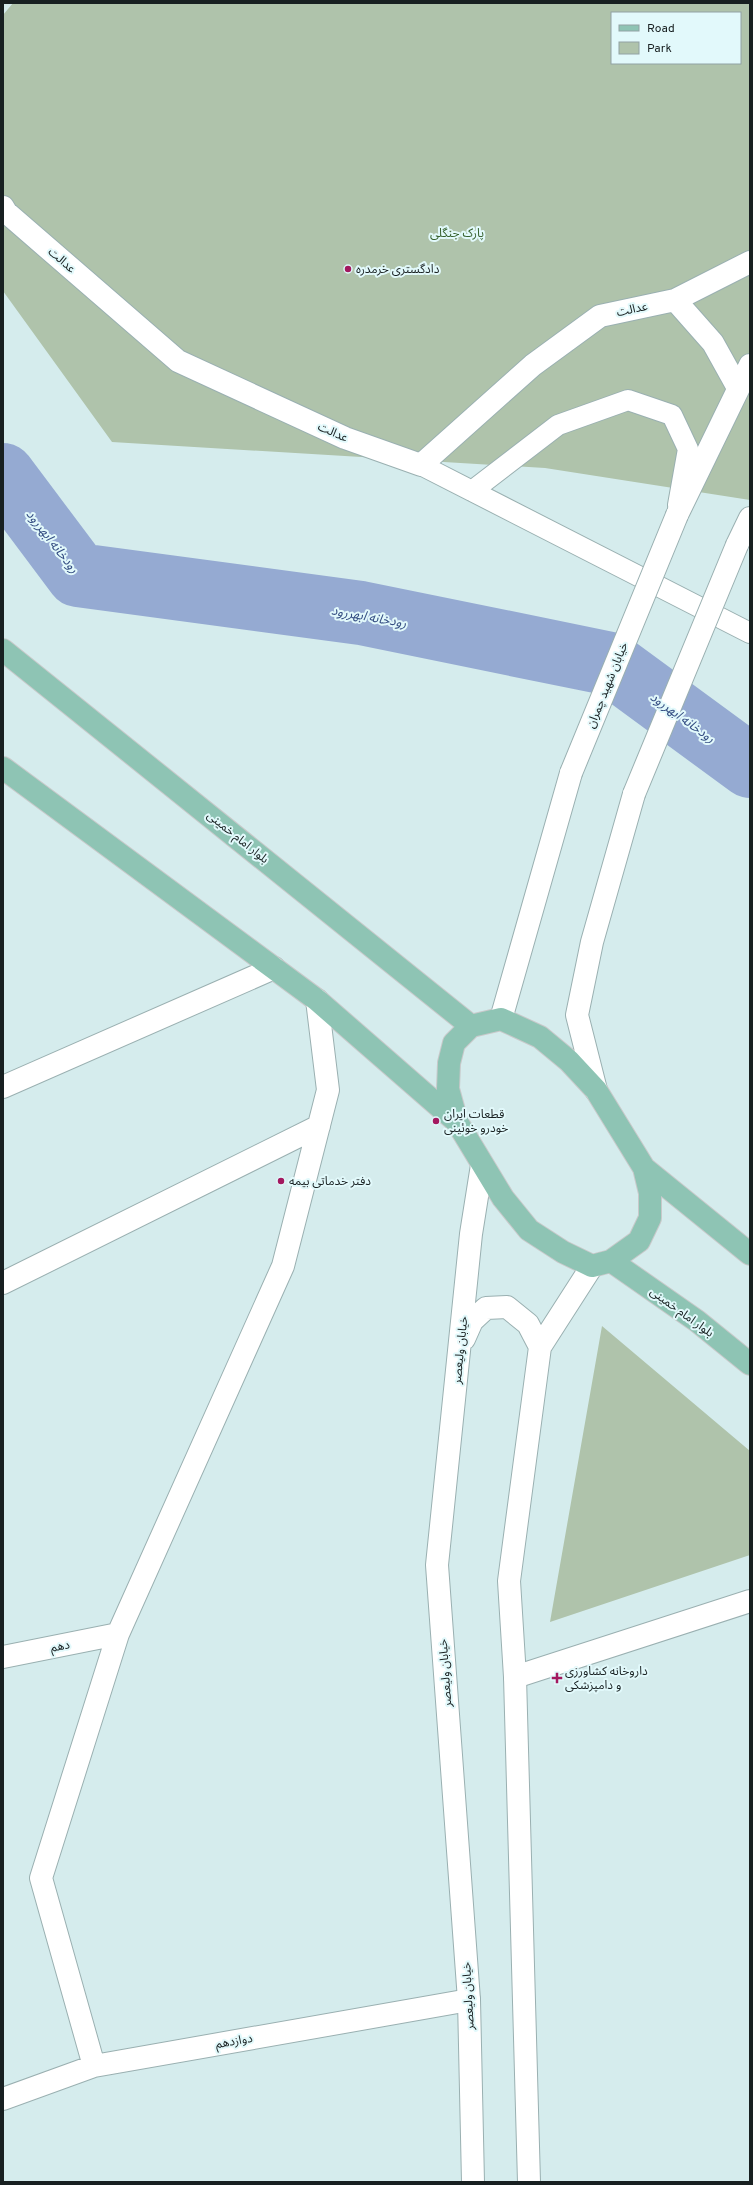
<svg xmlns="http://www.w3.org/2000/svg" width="753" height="2185" viewBox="0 0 753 2185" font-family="Overpass,'Noto Sans Arabic',sans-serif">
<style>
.green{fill:#afc3ab;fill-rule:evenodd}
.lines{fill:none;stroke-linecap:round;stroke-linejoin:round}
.river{stroke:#95aad2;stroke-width:64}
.lane-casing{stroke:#9ab0b1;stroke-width:22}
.street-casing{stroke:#9ab0b1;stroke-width:24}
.secondary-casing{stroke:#9ab0b1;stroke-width:24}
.primary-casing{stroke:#c8c9ca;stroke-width:24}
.lane{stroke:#fff;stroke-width:20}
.street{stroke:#fff;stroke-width:22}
.secondary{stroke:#fff;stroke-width:22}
.primary{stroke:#8ec4b4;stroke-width:22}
.secondary-bridge-casing{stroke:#9ab0b1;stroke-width:24;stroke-linecap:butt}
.secondary-bridge{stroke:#fff;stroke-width:22}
.poi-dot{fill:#a3185f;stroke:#e2f9fb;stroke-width:1.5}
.labels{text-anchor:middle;stroke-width:4;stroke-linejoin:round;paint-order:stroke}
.park-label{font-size:12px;fill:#35602c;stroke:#e2f9fb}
.street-label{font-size:12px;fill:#182021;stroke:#e2f9fb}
.poi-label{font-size:12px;fill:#182021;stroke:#e2f9fb;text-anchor:start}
.water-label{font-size:13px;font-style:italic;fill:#354e83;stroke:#e2f9fb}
</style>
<rect width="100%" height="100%" fill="#d5eced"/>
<path class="green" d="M13,3H750V500L545,468L112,442L3,291V15ZM612,13H740V63H612Z
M602,1326L750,1451V1555L550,1622Z"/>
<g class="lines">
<path class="river" d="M3,475L78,575L361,613L611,664L750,766"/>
<defs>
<path id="lane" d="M421,465L750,633
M472,491L558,425L628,400L672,415L688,449L678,505"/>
<path id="street" d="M3,207L6,212L178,361L345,438L421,465L533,365L600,316L675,300L750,262
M675,300L713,343L738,388
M3,1087L274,968
M3,1283L319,1126
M3,1657L118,1634
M515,1677L750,1601
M94,2066L41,1878L118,1634L283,1266L328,1090L317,1000
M3,2099L94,2066L469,2000"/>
<path id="secondary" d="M677,515L750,365
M737,545L750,518
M501,1019L571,773
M596,1090L577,1015L592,942L634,794
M464,1339L472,1321L486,1308L507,1307L528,1324L540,1347
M473,2182L469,2000L437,1565L471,1234L482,1165
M529,2182L515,1677L509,1581L540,1347L592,1266"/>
<path id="primary" d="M3,650L471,1026
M3,768L317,1000L457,1122
M644,1168L650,1193V1218L639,1241L611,1261L592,1266L563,1252L529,1230L503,1198L457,1122L448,1089L449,1063L454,1043L471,1026L501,1019L540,1037L569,1061L596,1090L644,1168L750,1254
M611,1261L697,1321L750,1364"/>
</defs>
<use href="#lane" class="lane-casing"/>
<use href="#street" class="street-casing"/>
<use href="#secondary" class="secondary-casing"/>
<use href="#primary" class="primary-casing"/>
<use href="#lane" class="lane"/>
<use href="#street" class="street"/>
<use href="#secondary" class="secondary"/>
<use href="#primary" class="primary"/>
<defs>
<path id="secondary-bridge" d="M571,773L677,515
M634,794L737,545"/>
</defs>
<use href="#secondary-bridge" class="secondary-bridge-casing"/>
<use href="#secondary-bridge" class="secondary-bridge"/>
</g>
<g class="poi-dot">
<circle cx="348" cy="269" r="4"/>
<circle cx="436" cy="1121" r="4"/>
<circle cx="281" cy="1181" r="4"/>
<path d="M555 1672h4v4h4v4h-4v4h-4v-4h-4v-4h4z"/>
</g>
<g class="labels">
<g class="park-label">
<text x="457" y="237">پارک جنگلی</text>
</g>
<g class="street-label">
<text transform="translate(62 260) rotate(41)" y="4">عدالت</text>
<text transform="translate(632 309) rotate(-12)" y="4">عدالت</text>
<text transform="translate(333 432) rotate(24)" y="4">عدالت</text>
<text transform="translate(607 685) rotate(-68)" y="4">خیابان شهید چمران</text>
<text transform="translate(238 837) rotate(39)" y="4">بلوار امام خمینی</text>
<text transform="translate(682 1312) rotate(36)" y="4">بلوار امام خمینی</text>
<text transform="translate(460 1350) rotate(-84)" y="4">خیابان ولیعصر</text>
<text transform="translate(60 1646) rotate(-11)" y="4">دهم</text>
<text transform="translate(445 1673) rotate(-94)" y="4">خیابان ولیعصر</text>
<text transform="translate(468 1996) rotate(-93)" y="4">خیابان ولیعصر</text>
<text transform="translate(234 2041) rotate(-10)" y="4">دوازدهم</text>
</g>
<g class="poi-label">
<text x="356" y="273">دادگستری خرمدره</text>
<text x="444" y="1118">قطعات ایران<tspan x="444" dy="14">خودرو خوئینی</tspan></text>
<text x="289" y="1185">دفتر خدماتی بیمه</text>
<text x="565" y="1675">داروخانه کشاورزی<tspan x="565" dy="14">و دامپزشکی</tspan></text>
</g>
<g class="water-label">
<text transform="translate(53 541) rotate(52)" y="5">رودخانه ابهررود</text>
<text transform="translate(369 616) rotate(10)" y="5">رودخانه ابهررود</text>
<text transform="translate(683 717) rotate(36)" y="5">رودخانه ابهررود</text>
</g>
</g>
<rect width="753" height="2185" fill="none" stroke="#182021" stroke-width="8"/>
<rect x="611" y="12" width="130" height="52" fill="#e2f9fb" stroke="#91a2a4"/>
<rect x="619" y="25" width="20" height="6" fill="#8ec4b4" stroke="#91a2a4"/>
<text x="647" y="32" font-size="12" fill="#182021">Road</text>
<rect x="619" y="42" width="20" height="12" fill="#afc3ab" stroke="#91a2a4"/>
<text x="647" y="52" font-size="12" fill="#182021">Park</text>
</svg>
